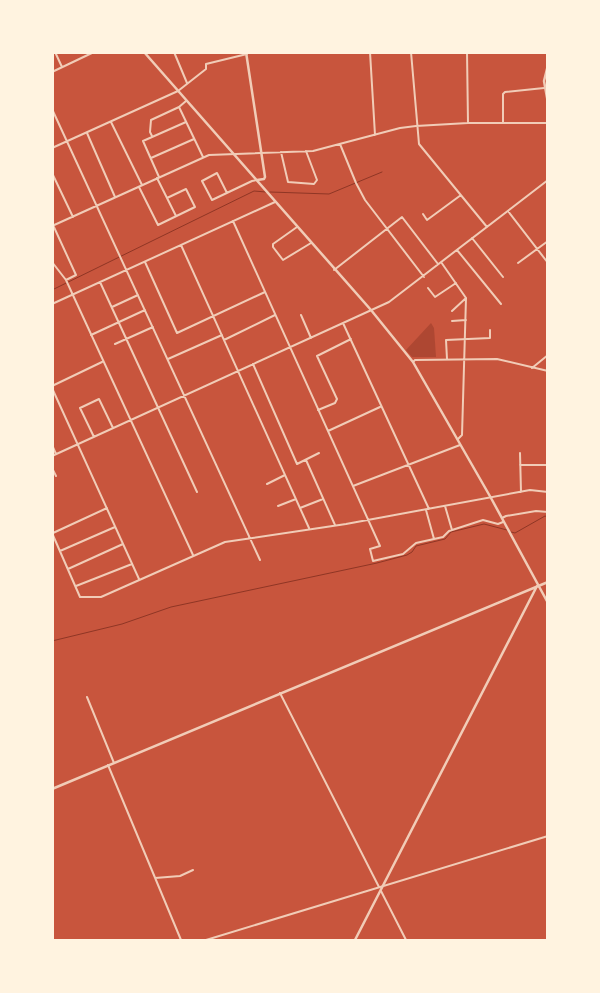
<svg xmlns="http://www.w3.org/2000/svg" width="600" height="993" viewBox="0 0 600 993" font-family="'Golos Text',sans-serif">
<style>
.green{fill:#ae4732}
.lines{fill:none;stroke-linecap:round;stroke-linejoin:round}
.stream{stroke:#8f3625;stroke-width:1}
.minor{stroke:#f1ccb7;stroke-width:2}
.tertiary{stroke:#f1ccb7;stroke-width:2.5}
</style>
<rect width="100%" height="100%" fill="#c8553d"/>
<path class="green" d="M431,323L434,328L436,357H412L406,350Z"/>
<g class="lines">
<path class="stream" d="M270,192L329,194L382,172
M52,290L254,191L266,192
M511,532L515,533L545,516L548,517
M52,641L122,624L171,607L377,563L407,555L412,552L416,546L445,539L451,532L484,524L507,530"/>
<path class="minor" d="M55,52L62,67
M124,52V53
M174,52L187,83
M370,52L375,135
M411,52L419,144L487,227
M467,52L468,123
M52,72L94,52
M186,101L179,107L203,157
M52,109L260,560
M111,122L142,185
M503,123V94L505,92L544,88
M87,133L115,197
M152,136L150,132L151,120L179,107
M340,144L356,183L365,200L424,277
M52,148L178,91L206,69V64L247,54
M281,152L288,182L314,184L317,180L306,151
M151,158L194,139
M52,173L73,217
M159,177L143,141L186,122
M157,178L176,216
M139,187L158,225L195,207L186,189L167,198
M227,193L217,173L202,181L212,200L252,181L257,180
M508,211L548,263
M423,214L427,220L461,195
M233,221L380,546L370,549L373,561L403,554L416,543L443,537L449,531L483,520L498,524L503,522
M53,225L76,275L66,280
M52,226L209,155L313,151L400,128L416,126L468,123H548
M297,227L273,244V247L283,260L311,243
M472,238L503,277
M181,245L309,528
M457,250L501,304
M52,262L66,280L193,555
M145,262L177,333L265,292
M441,262L466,298L462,435L458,439
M518,263L548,241
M334,270L402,217L438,264
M100,282L197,492
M428,288L435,297L456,283
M52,304L275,202
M112,307L138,295
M452,311L466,298
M301,315L311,338
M452,321L466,320
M343,323L429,509
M91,335L145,310
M224,340L275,315
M115,344L153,327
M168,359L222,335
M447,359L446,340L490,338V330
M413,362L415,360L497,359L548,371
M253,364L297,464L319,453
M532,368L548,355
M52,386L102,362
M52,388L139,579
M318,410L335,403L337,399L317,356L351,339
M328,431L380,407
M94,437L80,408L99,399L113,428
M52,445L56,454
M520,453L521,492
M52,456L389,302L548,180
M306,460L335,525
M520,465H548
M52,468L56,476
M267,484L285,475
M353,486L460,445
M278,506L296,499
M445,506L452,530
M300,508L323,499
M426,510L434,539
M502,518L506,516L536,511L548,512
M52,533L80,597H101L225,542L346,524L530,490L548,492
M53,533L107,508
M60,551L115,527
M68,569L123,544
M76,586L132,564
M280,693L379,887
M87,697L114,763
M108,765L181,940
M155,878L180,876L193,870
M381,891L406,940
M206,940L548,836"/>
<path class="tertiary" d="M144,52L371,310L413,362L491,498L548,603
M246,52L265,177L264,179L257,180
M548,65L544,81L548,103
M52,789L548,582
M355,940L537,586"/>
</g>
<rect width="600" height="993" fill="none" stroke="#fff3e0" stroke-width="108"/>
</svg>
